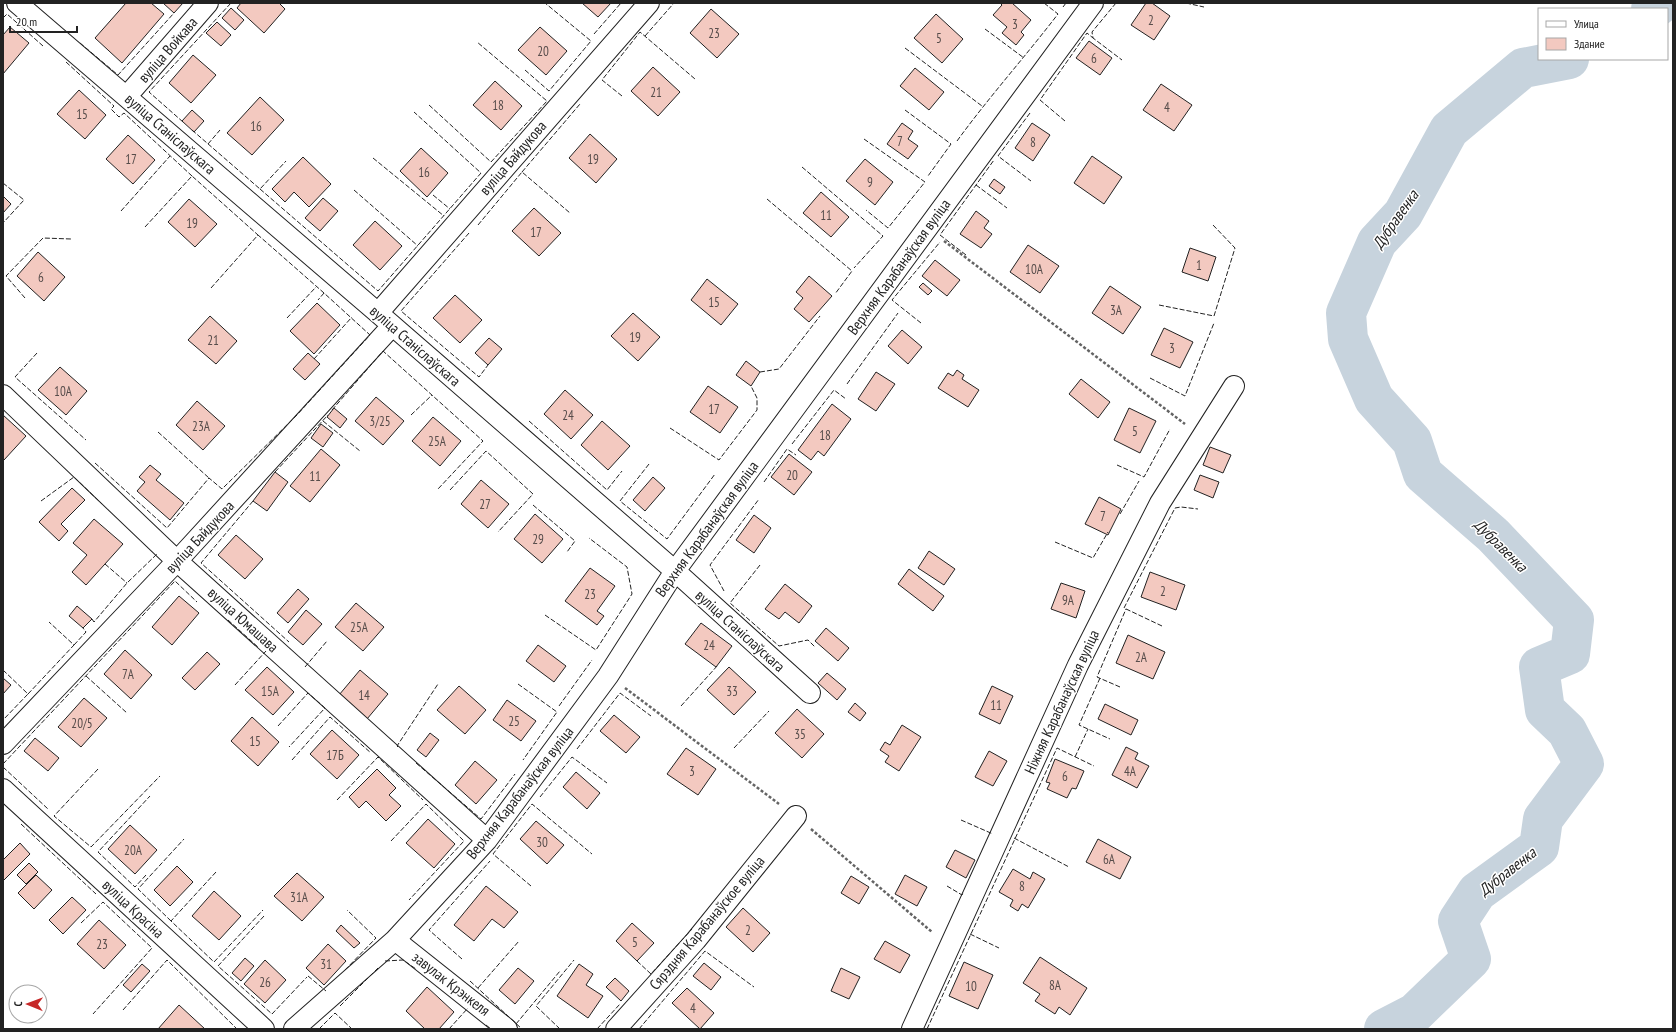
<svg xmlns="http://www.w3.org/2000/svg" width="1676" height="1032" viewBox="0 0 1676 1032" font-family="'PT Sans Narrow',sans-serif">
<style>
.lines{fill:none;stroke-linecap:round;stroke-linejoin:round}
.river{stroke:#c7d3dd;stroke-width:40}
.building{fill:#f3c9c0;stroke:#222}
.street-casing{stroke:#222;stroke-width:22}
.path{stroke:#646464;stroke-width:2.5;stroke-dasharray:3 2;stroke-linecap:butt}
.street{stroke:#fff;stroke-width:20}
.fence{stroke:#222;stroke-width:1;stroke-dasharray:5 2;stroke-linecap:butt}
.labels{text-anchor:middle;stroke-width:3;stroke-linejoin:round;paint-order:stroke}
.number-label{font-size:13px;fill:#564c4a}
.street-label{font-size:15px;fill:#222;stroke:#fff}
.water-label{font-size:16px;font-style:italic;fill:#222;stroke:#fff}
</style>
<rect width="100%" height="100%" fill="#fff"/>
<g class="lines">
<path class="river" d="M1651,9L1658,6L1659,3
M1384,1029L1415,1013L1471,959L1458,921L1477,892L1539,847L1543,819L1584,764L1567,731L1545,710L1539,667L1570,654L1574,620L1493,535L1423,474L1412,441L1374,399L1348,339L1346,313L1377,242L1403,214L1449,130L1523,68L1569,59"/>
</g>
<path class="building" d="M126,3H151L164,14L122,63L95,38Z
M163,3H183L174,13Z
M241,3H279L285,9L264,33L237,8Z
M582,3H611L598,17Z
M1000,3H1012L1031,20L1021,32L1024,35L1016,45L1002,33L1007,27L993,15L1002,5Z
M1146,3H1152L1170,16L1154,40L1131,25Z
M231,8L244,20L235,30L222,18Z
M711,9L739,34L717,58L690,33Z
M936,14L963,39L942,63L914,38Z
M217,22L231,35L221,46L206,33Z
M10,27L29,43L3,74V35Z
M540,27L567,51L546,75L518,50Z
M1089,41L1112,58L1100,75L1076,58Z
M193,55L216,75L191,103L169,83Z
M653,67L680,92L658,116L631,91Z
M915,68L944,92L929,110L900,86Z
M495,81L522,106L501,130L473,105Z
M1161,84L1192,105L1174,131L1143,110Z
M79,90L106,115L85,139L57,114Z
M260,97L284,120L252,155L227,133Z
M192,110L204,121L194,132L182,121Z
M902,123L913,131L908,139L918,146L908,159L887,144Z
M1032,123L1050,135L1033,161L1015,148Z
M590,134L617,159L596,183L569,158Z
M128,135L155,160L133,184L106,159Z
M421,148L448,173L427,197L400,171Z
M1092,156L1122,177L1104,204L1074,183Z
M303,157L331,184L309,207L294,192L285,202L272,189Z
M865,159L893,182L875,205L846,181Z
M994,179L1005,187L1000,194L989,186Z
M821,192L849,217L831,237L803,213Z
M3,196L11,204L3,213Z
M323,198L338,211L320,231L305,218Z
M189,199L217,224L195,247L168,222Z
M534,208L561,233L539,256L512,231Z
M976,211L989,221L984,228L992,234L981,248L960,234Z
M375,221L402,246L380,270L353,245Z
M1028,245L1059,266L1040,293L1010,272Z
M1190,248L1216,257L1208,281L1182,272Z
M38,252L65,277L44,301L17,276Z
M935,260L960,280L947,296L922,276Z
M809,276L832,296L809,322L794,309L803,298L796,292Z
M707,279L738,304L721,325L691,300Z
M923,283L932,291L928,295L919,287Z
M1110,286L1141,307L1123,334L1092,313Z
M455,295L482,320L460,343L433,318Z
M317,303L340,325L314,354L290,331Z
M633,313L660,337L638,361L611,336Z
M210,316L237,341L216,364L188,340Z
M1164,328L1193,342L1180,368L1151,355Z
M902,330L922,347L908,364L888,346Z
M489,338L502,349L488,365L475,353Z
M308,353L320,364L305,380L293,369Z
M746,361L760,372L751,386L736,375Z
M60,367L87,391L66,415L38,390Z
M957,370L964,375L962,379L979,390L968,407L938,388L948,373L953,376Z
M876,372L895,384L876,411L858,399Z
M1081,379L1110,402L1098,418L1069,394Z
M708,386L738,407L720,433L690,412Z
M565,390L593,415L571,439L544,414Z
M376,397L404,421L383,445L355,421Z
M197,401L225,426L203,450L176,425Z
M832,404L851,419L824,456L818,451L811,460L798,450Z
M334,408L347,419L340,428L327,417Z
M1129,408L1156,421L1140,453L1114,440Z
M3,415L26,436L4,460L3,459Z
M433,417L461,441L440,466L412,441Z
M602,421L630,446L608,470L581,445Z
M321,424L333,433L323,447L311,438Z
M1210,447L1231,455L1223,473L1203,465Z
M321,449L340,465L310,502L290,486Z
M789,454L812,472L794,495L771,477Z
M150,465L161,474L156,480L184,503L170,520L137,491L145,482L139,477Z
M275,472L288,482L267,511L253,501Z
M1200,475L1219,482L1213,498L1194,490Z
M653,477L665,488L645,511L633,500Z
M481,480L509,504L488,528L461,504Z
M72,488L85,500L61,524L68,531L59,541L39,522Z
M1099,497L1121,509L1108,535L1085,524Z
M535,514L563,539L542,563L514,539Z
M754,515L771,528L754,553L736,540Z
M94,519L123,544L86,585L72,572L87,555L73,543Z
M236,535L263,559L245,579L218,555Z
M929,551L955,569L944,585L918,568Z
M590,568L615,586L597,611L604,616L597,625L565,601Z
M909,569L944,596L933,611L898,584Z
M1150,572L1185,585L1176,610L1141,597Z
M1061,583L1085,591L1076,618L1051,609Z
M785,584L812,606L799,623L785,612L779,619L765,609Z
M298,589L309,599L288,623L277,613Z
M179,596L199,613L172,645L152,627Z
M356,603L384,627L363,651L335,627Z
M77,606L92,619L83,628L69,616Z
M306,610L322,624L303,645L288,632Z
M701,623L732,646L716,667L685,644Z
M826,628L849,648L838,661L815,641Z
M1128,635L1165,652L1153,679L1116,663Z
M538,645L566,666L554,682L526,661Z
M125,650L152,675L131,699L104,674Z
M207,652L220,664L195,690L182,678Z
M267,667L294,692L273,715L245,690Z
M729,667L756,692L734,715L707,690Z
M360,670L388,694L367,719L339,695Z
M827,673L846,689L837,700L818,683Z
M3,678L11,685L3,694Z
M459,686L486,710L465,734L437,710Z
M992,686L1013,696L1000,724L979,714Z
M84,698L107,718L81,747L58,727Z
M507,700L536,721L521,741L493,720Z
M855,703L866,713L860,721L848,712Z
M1105,704L1138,720L1131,735L1098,719Z
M797,709L824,734L802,758L775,733Z
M614,715L640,737L626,753L600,731Z
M252,717L279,742L258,766L231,741Z
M902,725L921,737L899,771L885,762L889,756L880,750L885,742L890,745Z
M332,730L359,755L337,779L310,754Z
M430,733L439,740L426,757L417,750Z
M35,738L59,758L48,771L24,751Z
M1126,747L1138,753L1135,759L1149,766L1137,788L1112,775Z
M686,748L716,769L698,795L667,774Z
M989,751L1007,761L993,786L975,777Z
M1055,759L1084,771L1076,789L1072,788L1067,798L1047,789L1050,783L1046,782Z
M475,761L497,780L476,804L455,785Z
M377,769L396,788L389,795L401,806L386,821L366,801L359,808L349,797Z
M576,772L600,793L587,809L563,787Z
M428,819L455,844L434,868L406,843Z
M536,821L564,845L547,864L520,839Z
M130,825L157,850L135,874L108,849Z
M1098,839L1131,857L1120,879L1086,862Z
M20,843L30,854L3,881V860Z
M955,850L975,860L966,878L946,867Z
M29,863L38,872L26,884L17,875Z
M177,866L193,882L170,906L154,890Z
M1013,869L1030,879L1033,872L1045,879L1028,908L1022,904L1018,911L1010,906L1013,900L999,892Z
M297,873L324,897L302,921L274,896Z
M36,875L52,890L34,909L18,893Z
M905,875L927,887L917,906L895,894Z
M851,876L869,887L859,904L841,893Z
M486,886L518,912L504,928L492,919L474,941L454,925Z
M214,891L241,916L219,940L192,916Z
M72,897L86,910L63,934L49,920Z
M743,908L770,933L753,952L726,927Z
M99,920L126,945L104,969L77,944Z
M632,923L654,943L637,961L616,941Z
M341,925L360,943L354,948L336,931Z
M885,941L910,955L900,973L874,959Z
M328,944L346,961L324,985L306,968Z
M1040,957L1087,988L1070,1015L1059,1007L1055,1014L1035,1001L1040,994L1023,983Z
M245,958L254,966L241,981L232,973Z
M265,960L286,980L265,1003L244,984Z
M964,962L993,975L978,1009L949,996Z
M704,963L721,977L711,990L693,976Z
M142,964L150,971L131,992L123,985Z
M579,964L593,974L586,985L603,996L588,1018L557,996Z
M518,968L534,981L515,1004L499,990Z
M841,968L860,977L849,999L831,991Z
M615,978L629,991L621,1001L606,987Z
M427,987L454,1012L439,1029H425L406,1011Z
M687,988L714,1013L700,1029L672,1003Z
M179,1005L205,1029H158Z"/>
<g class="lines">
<defs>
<path id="street" d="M17,3L378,313L675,571L810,693
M127,96L208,3
M378,313L649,3
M3,395L177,561L487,840
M3,744L177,561L392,326
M3,789L264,1029
M395,940L507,1029
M294,1029L395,940L487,840L608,676L675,571L1093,3
M616,1029L696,940L796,816
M912,1029L1078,665L1160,503L1234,386"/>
</defs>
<use href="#street" class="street-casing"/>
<path class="path" d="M944,241L1185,424
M625,688L779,804
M811,829L932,932"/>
<use href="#street" class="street"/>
<path class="fence" d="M324,3L325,4
M1116,3L1092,32L1093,38L1122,60
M1186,3L1204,7
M1063,7L1066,3
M3,18L7,14L43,46
M985,29L1024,58
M594,34L621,3
M645,36L674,3
M80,43L118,75L174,13
M905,48L982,106
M66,62L114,106L111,109L119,117L124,113L192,176
M525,70L549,91L591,41L545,3
M622,96L602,80L640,32L695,79
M429,105L491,162L547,101L477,42
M905,110L951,144L928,176
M1030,113L998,156L1031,181
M1065,121L1040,100L1087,33L1093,38
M183,122L149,92L231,3
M192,130L260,189L286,161
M864,139L925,182L888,228L866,210
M957,141C989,97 1025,57 1058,14L1044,3
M208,144L220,130
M373,158L444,216
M802,167L883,236L854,268
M522,172L580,104
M3,183L24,200L3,223
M976,185L1007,208
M260,189L378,291L481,173L414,112
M354,190L418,246
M433,195L450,209
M767,199L852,271L835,294
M121,211L170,156
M478,225L522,172L570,213
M145,227L192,176L258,235
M469,233L401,311L479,377L488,365
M966,255L940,235L994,160
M211,288L258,235L324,293
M25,298L6,276L43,238L71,239
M1159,305L1214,316L1235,248L1213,225
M287,318L316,287
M921,323L892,300L940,242
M37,353L15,377L86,440
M314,359L352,317
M760,372L779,369L820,316
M1150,378L1185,396L1214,323
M847,384L898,313
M332,410L383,351L483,441L438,489
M411,415L432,395
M323,421L360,451
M529,421L607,490L622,471
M670,428L719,460L757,410V398L751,386
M158,432L209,478
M792,444L834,390L846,399
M95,463L167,528L209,478L222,489L296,416L370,335L324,293L318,300
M649,464L620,501L667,539L715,474
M1117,465L1144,477L1170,429
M275,472L328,415
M764,482L787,449L796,455
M450,490L486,451L533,494L498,532
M41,501L74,477L102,504
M253,501L201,563L289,642
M533,505L575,541L567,552
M1120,514L1139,481
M1055,542L1093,558L1108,532
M105,564L127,583
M760,565L730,603L779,646L808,640L815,647
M724,591L710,565L759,499
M545,615L596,650L632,594L627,567L589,538
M92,619L94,622L127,583L157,554L156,553
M228,620L259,648
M1162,626L1124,608L1175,508L1181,507L1198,509
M74,645L86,632L83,628
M305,667L327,641
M3,670L28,694L3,720
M86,676L127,713
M1100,678L1079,725L1110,739
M518,684L557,712L523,760
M235,685L266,651
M1120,687L1097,677L1126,609
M28,694L74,645L49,622
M559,706L592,660
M681,706L718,665
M278,726L308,693L325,708L289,747
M398,747L397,746L438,684
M734,748L769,711
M577,749L620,693L651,716
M1075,757L1088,729
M292,760L330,717L371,753
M416,763L481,819L515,774
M3,764L175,581L197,602
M3,767L48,809
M98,769L54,816L91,847L160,776
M540,797L572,757L607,783
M337,800L378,757L423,800
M961,820L993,834
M21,824L96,894
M1014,838L1069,867
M391,841L426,804L464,841L409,900
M216,872L171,921L214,962L263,910
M146,875L135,887L98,852L150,796
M531,886L493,854L532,804L592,854
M947,886L962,895L963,893
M264,916L218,966L272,1014L307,977
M171,921L138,889L184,839
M81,923L103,902L152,948L93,1014
M970,934L999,948
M462,959L429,930L490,861
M385,961L403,960L416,969
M637,961L651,974L692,929
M345,970L376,938L347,910
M308,976L326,991
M470,981L522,1029
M478,988L519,941
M340,1006L378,968
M123,1010L167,960L237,1029
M516,1024L560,971
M486,1025L491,1029
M319,1029L335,1013L352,1029
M449,1029L468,1008
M560,1029L536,1006L574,960
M597,1029L620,1004
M639,1029L705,951L754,987
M927,1029L1057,748L1094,766"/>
</g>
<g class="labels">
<g class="number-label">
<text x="1151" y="25">2</text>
<text x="1015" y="29">3</text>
<text x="714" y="38">23</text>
<text x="939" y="43">5</text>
<text x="543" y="56">20</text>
<text x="1094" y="63">6</text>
<text x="656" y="97">21</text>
<text x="498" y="110">18</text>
<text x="1167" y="112">4</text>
<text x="82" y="119">15</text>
<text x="256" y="131">16</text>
<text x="900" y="146">7</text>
<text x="1033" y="147">8</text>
<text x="131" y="164">17</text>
<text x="593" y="164">19</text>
<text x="424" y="177">16</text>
<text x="870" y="187">9</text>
<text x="826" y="220">11</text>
<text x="192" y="228">19</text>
<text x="536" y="237">17</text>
<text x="1199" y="270">1</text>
<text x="1034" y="274">10А</text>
<text x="41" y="282">6</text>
<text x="714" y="307">15</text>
<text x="1116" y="315">3А</text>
<text x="635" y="342">19</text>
<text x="213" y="345">21</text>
<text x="1172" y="353">3</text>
<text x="63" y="396">10А</text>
<text x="714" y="414">17</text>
<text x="568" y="420">24</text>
<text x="380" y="426">3/25</text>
<text x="201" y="431">23А</text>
<text x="1135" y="436">5</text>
<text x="825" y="440">18</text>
<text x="437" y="446">25А</text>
<text x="792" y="480">20</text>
<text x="315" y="481">11</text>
<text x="485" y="509">27</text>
<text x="1103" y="521">7</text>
<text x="538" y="544">29</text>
<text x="1163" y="596">2</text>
<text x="590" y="599">23</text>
<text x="1068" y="605">9А</text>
<text x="359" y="632">25А</text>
<text x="709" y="650">24</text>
<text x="1141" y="662">2А</text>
<text x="128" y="679">7А</text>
<text x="270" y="696">15А</text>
<text x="732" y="696">33</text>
<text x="364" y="700">14</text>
<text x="996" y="710">11</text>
<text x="514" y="726">25</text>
<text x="82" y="728">20/5</text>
<text x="800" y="739">35</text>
<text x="255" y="746">15</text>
<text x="335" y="760">17Б</text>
<text x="692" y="776">3</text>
<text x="1130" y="776">4А</text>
<text x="1065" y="781">6</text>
<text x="542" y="847">30</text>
<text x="133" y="855">20А</text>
<text x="1109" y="864">6А</text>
<text x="1022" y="891">8</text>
<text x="299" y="902">31А</text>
<text x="748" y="935">2</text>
<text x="635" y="947">5</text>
<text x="102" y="949">23</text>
<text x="326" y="969">31</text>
<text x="265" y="987">26</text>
<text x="1055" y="990">8А</text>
<text x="971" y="991">10</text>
<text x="693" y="1013">4</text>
</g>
<g class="street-label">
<text transform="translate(168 50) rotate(-49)" y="5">вуліца Войкава</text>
<text transform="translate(170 134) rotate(41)" y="5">вуліца Станіслаўскага</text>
<text transform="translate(513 158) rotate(-49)" y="5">вуліца Байдукова</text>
<text transform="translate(899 267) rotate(-54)" y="5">Верхняя Карабанаўская вуліца</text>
<text transform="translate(415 346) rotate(41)" y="5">вуліца Станіслаўскага</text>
<text transform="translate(707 529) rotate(-54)" y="5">Верхняя Карабанаўская вуліца</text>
<text transform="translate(200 537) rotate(-47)" y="5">вуліца Байдукова</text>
<text transform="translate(243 620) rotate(42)" y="5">вуліца Юмашава</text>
<text transform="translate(740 631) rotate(42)" y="5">вуліца Станіслаўскага</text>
<text transform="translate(1062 702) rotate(-65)" y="5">Ніжняя Карабанаўская вуліца</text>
<text transform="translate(520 793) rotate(-52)" y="5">Верхняя Карабанаўская вуліца</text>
<text transform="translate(133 909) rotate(43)" y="5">вуліца Красіна</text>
<text transform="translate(707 923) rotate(-50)" y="5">Сярэдняя Карабанаўское вуліца</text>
<text transform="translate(451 984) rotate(38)" y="5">завулак Крэнкеля</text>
</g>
<g class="water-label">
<text transform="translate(1395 219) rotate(-55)" y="6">Дубравенка</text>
<text transform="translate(1501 545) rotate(45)" y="6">Дубравенка</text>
<text transform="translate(1507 871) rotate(-38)" y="6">Дубравенка</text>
</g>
</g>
<rect width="1676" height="1032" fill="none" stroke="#222222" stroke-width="8"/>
<rect x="1538" y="8" width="130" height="52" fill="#ffffff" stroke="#a7a7a7"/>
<rect x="1546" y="21" width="20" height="6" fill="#ffffff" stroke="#a7a7a7"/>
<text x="1574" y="28" font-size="12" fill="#222222">Улица</text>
<rect x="1546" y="38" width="20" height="12" fill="#f3c9c0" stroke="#a7a7a7"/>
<text x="1574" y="48" font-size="12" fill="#222222">Здание</text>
<g transform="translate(28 1004) rotate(271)"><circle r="19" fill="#ffffff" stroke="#a7a7a7"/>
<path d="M0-3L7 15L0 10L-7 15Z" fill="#c62828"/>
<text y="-6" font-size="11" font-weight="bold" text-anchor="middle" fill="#222222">С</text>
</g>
<path d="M10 26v6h67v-6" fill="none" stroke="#222222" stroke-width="2"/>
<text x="16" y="26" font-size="12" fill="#222222" stroke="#ffffff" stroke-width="3" paint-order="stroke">20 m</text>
</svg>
